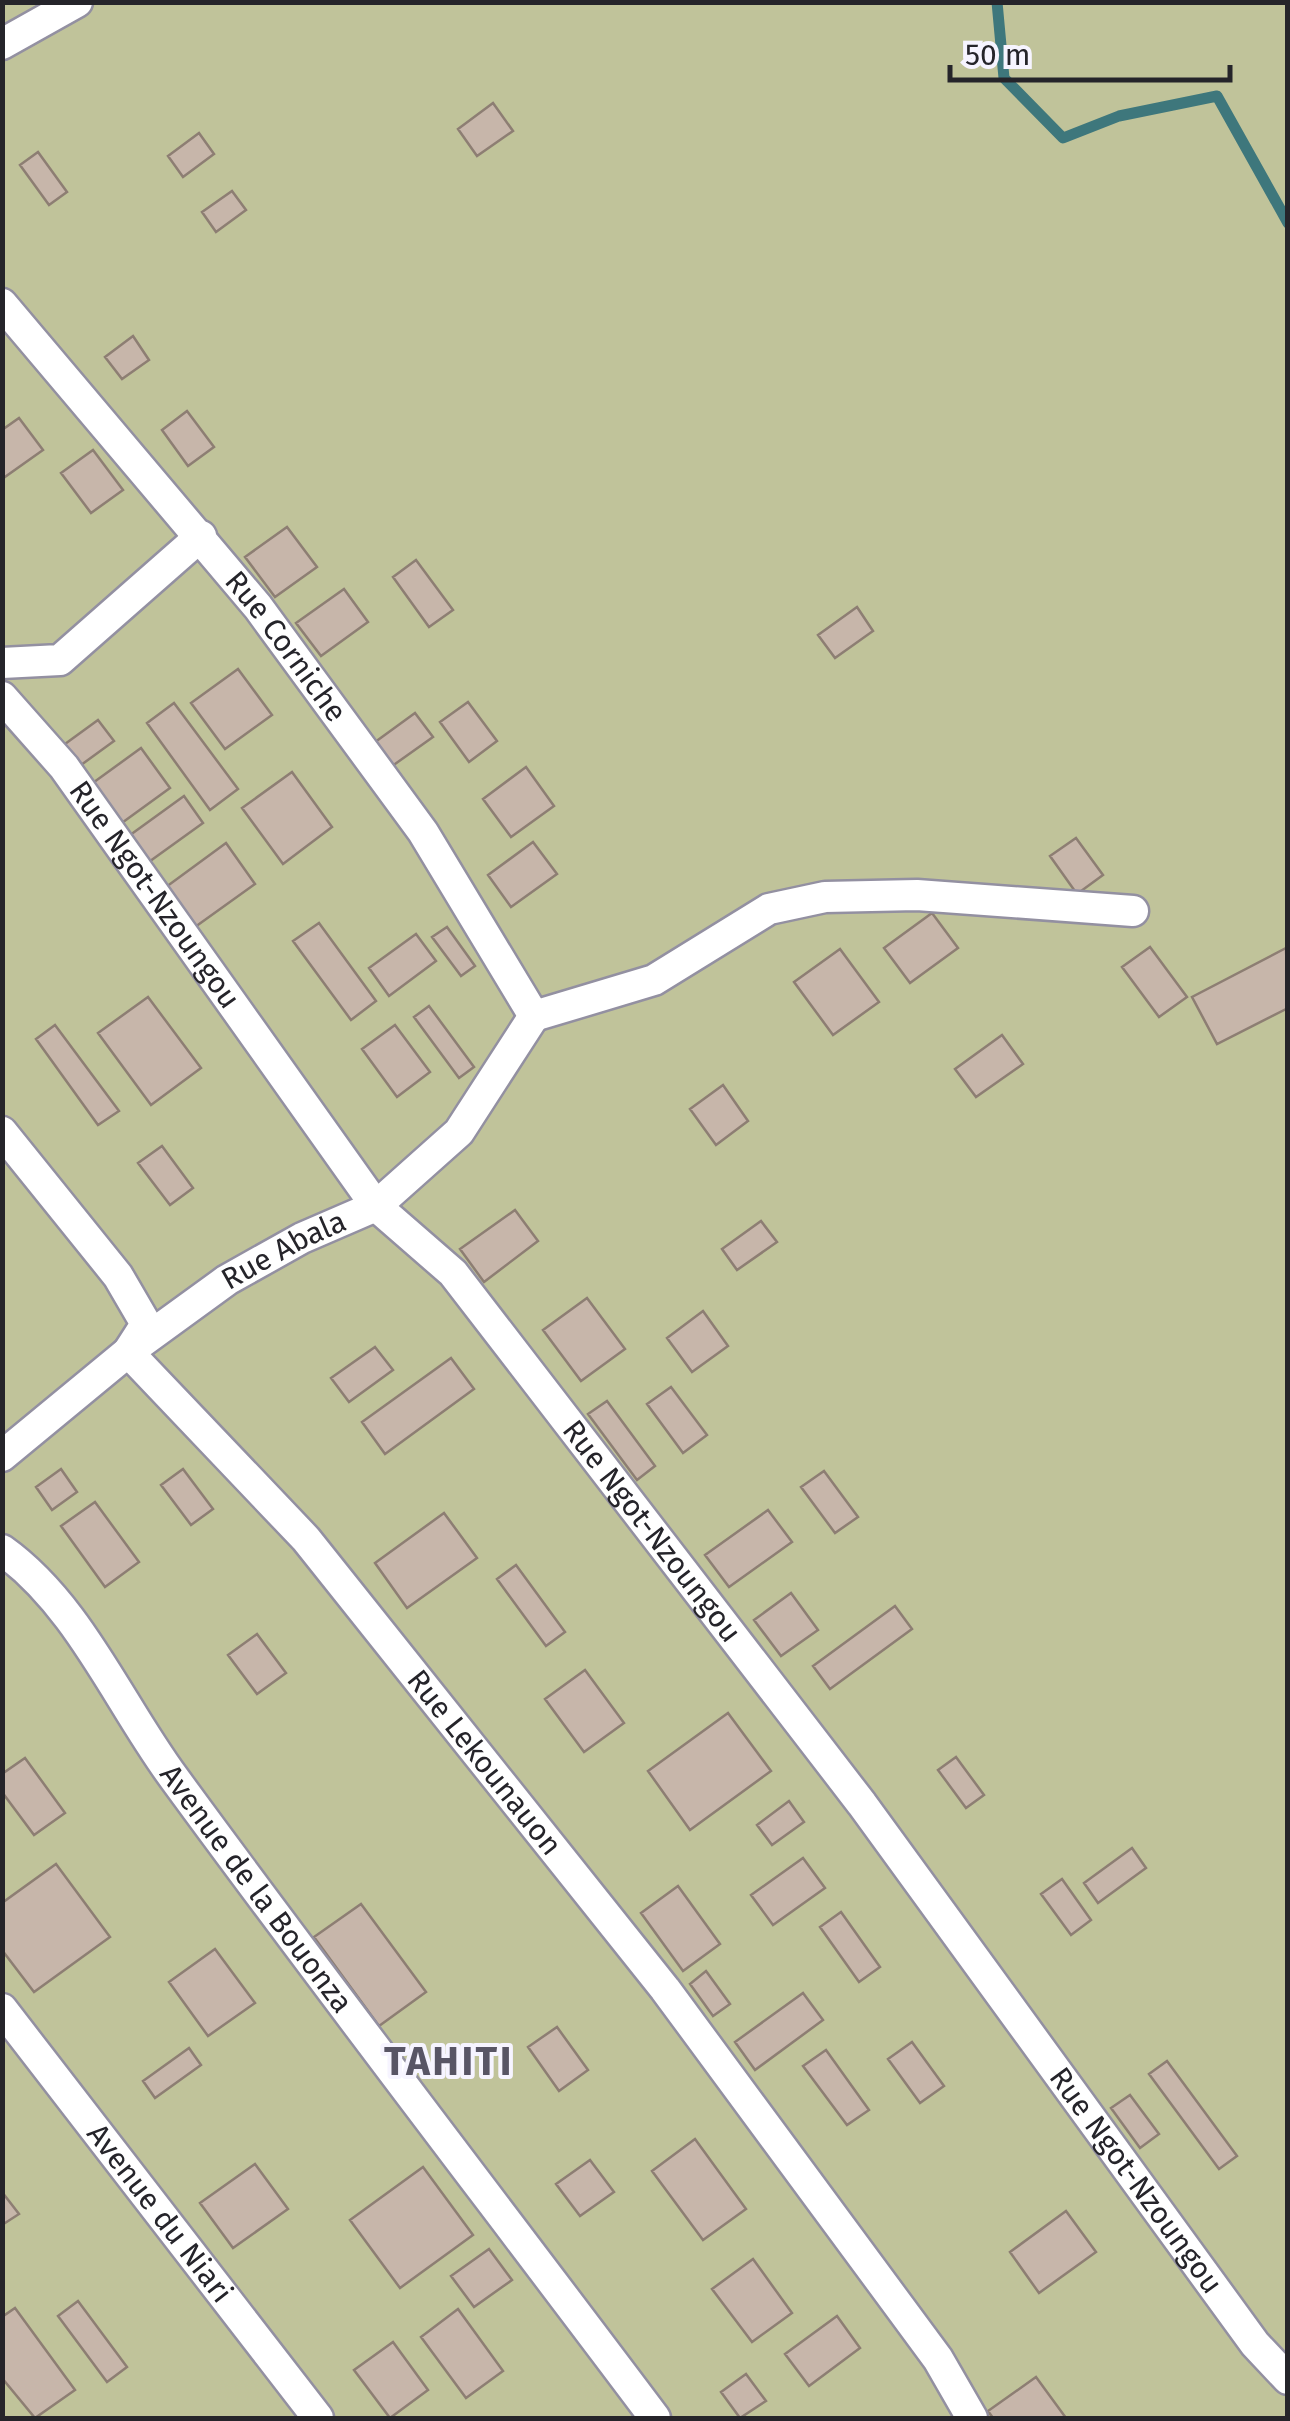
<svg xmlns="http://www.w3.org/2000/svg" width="1290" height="2421" viewBox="0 0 1290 2421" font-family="'Fira Sans',sans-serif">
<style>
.green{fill:#c0c39a}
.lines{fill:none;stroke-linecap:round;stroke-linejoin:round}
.stream{stroke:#3e777c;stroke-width:11}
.building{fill:#c7b6aa;stroke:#8d7e73;stroke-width:2.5}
.street-casing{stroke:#9390a1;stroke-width:35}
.street{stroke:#fff;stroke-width:30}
.labels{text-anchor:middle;stroke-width:8;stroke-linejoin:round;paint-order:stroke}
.street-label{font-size:30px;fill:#25242a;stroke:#f6f4ff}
.district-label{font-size:40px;font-weight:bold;letter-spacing:2.5px;fill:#585565;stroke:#f6f4ff}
</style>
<rect width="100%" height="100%" fill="#e9e5f8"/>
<path class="green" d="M3,3H1287V2418H3Z"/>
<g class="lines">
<path class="stream" d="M997,2L1004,78L1063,138L1119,116L1217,96L1288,223"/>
</g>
<path class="building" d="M493,103L513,131L477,156L458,129Z
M199,133L214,154L183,177L168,156Z
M38,152L67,192L49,205L20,165Z
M232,191L246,210L216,232L202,212Z
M133,336L149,360L122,379L105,357Z
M187,411L214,447L188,466L162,430Z
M19,418L43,450L2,479V430Z
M93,450L123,490L91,513L61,473Z
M287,527L317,567L275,597L245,557Z
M416,560L453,610L429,627L393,577Z
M344,589L368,622L321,656L296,623Z
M857,607L873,631L835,658L818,635Z
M238,669L272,715L225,749L191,703Z
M468,702L497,741L469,762L440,722Z
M174,703L238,789L210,810L147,723Z
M415,713L433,737L388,769L371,745Z
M98,720L114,741L81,765L65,744Z
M141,748L170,788L119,825L90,785Z
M526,767L554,806L511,837L483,799Z
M292,772L332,827L283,864L242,808Z
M184,796L203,823L146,864L126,838Z
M1076,838L1103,875L1077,894L1050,856Z
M533,842L557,874L511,907L488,875Z
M226,843L255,884L195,927L166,887Z
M932,913L958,948L910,983L884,948Z
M319,923L376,1001L351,1020L293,941Z
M447,927L475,966L461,976L432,937Z
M416,934L436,961L389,996L369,968Z
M1150,947L1187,997L1159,1017L1122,967Z
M1286,948L1288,1008L1217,1044L1192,997Z
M840,949L879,1002L833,1035L794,982Z
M148,997L201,1068L151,1105L98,1033Z
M429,1006L474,1067L459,1078L414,1017Z
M55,1025L119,1111L98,1125L36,1039Z
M395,1025L430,1072L397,1097L362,1049Z
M1002,1035L1023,1064L976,1097L955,1069Z
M723,1085L748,1121L716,1145L690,1109Z
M162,1146L193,1188L170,1205L138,1163Z
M515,1210L538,1241L484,1282L460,1249Z
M761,1221L777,1242L737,1270L722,1249Z
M587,1298L625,1349L581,1381L543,1330Z
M703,1311L728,1346L692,1372L667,1338Z
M375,1347L393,1370L349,1402L331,1378Z
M451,1358L474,1389L385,1454L362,1422Z
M671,1387L707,1435L683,1453L647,1404Z
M607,1401L655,1466L637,1480L588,1414Z
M61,1469L77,1492L52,1510L36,1487Z
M183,1469L213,1509L191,1525L161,1485Z
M824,1471L858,1517L835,1533L801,1487Z
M95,1502L139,1562L105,1587L61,1526Z
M768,1510L792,1542L729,1587L705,1555Z
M444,1513L477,1558L407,1608L375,1563Z
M516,1565L565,1632L546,1646L497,1579Z
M791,1593L818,1630L781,1656L754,1620Z
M895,1606L912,1629L830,1689L813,1666Z
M257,1634L286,1673L257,1694L228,1655Z
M585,1670L624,1723L584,1752L545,1699Z
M728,1713L771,1771L690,1830L648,1771Z
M956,1757L984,1795L966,1808L938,1770Z
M25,1758L65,1813L34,1835L2,1792V1774Z
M789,1801L804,1822L772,1845L757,1825Z
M1132,1848L1146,1868L1098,1903L1084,1883Z
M803,1858L825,1888L773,1925L751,1895Z
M56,1864L110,1937L34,1992L2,1950V1903Z
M1062,1879L1091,1920L1071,1935L1041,1894Z
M678,1886L720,1944L683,1971L641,1913Z
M361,1904L426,1992L379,2026L314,1937Z
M841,1912L880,1967L859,1982L820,1927Z
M215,1949L255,2003L208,2036L169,1982Z
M706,1971L730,2004L713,2016L690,1984Z
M803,1993L823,2020L755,2070L735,2042Z
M557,2027L588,2070L559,2091L528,2047Z
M912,2042L944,2086L920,2103L888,2059Z
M189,2048L201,2065L155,2098L143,2081Z
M826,2050L869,2110L847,2125L803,2066Z
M1167,2061L1237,2156L1219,2169L1149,2074Z
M1130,2095L1159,2134L1140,2148L1111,2108Z
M695,2139L746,2209L703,2240L652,2171Z
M590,2160L614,2192L580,2216L556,2184Z
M255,2164L288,2209L233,2248L200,2203Z
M423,2167L473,2235L400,2288L350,2220Z
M2,2192L19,2214L2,2225Z
M1066,2211L1096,2252L1039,2293L1010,2252Z
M489,2249L512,2280L474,2307L451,2276Z
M753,2259L792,2313L752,2342L712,2289Z
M78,2301L127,2367L107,2382L58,2316Z
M15,2308L75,2390L35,2418L2,2378V2317Z
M458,2309L503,2371L466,2398L421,2337Z
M837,2316L860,2348L809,2386L785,2354Z
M393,2342L428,2390L390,2418L354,2370Z
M746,2374L766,2401L740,2418L721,2392Z
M1036,2377L1066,2418H993L988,2411Z"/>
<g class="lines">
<defs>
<g id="street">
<path d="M2,44L77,2"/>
<path id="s1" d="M2,304L258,607L423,832L534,1016"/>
<path d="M2,663L60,660L201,536"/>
<path id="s2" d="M2,697L64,767L376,1206L453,1273L862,1804L1255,2344L1288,2379"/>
<path d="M534,1016L654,980L769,909L825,897L917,895L1133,911"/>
<path id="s3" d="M2,1132L118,1276L146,1324L128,1352L306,1539L665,1989L938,2359L972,2418"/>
<path id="s4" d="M2,1456L128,1352L227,1280L302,1238L376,1206L459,1132L534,1016"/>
<path id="s5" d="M2,1550C79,1605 119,1704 174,1778C332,1994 495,2205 655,2418"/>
<path id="s6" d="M2,2009L318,2418"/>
</g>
</defs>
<use href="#street" class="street-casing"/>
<use href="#street" class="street"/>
</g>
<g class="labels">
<g class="street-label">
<text dy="10" stroke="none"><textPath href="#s1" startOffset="445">Rue Corniche</textPath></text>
<text dy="10" stroke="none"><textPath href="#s2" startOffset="250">Rue Ngot-Nzoungou</textPath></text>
<text dy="10" stroke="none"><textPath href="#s4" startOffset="350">Rue Abala</textPath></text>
<text dy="10" stroke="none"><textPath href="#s2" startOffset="1060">Rue Ngot-Nzoungou</textPath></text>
<text dy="10" stroke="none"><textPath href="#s3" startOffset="818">Rue Lekounauon</textPath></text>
<text dy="10" stroke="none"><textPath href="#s5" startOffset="425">Avenue de la Bouonza</textPath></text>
<text dy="10" stroke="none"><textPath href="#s2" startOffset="1870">Rue Ngot-Nzoungou</textPath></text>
<text dy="10" stroke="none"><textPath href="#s6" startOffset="258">Avenue du Niari</textPath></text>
</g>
<g class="district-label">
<text x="449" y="2075">TAHITI</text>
</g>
</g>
<rect width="1290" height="2421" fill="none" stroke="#25242a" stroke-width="10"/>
<path d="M950 65v15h280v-15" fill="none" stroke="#25242a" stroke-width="5"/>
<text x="965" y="65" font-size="30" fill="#25242a" stroke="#f6f4ff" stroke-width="8" paint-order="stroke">50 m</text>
</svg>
